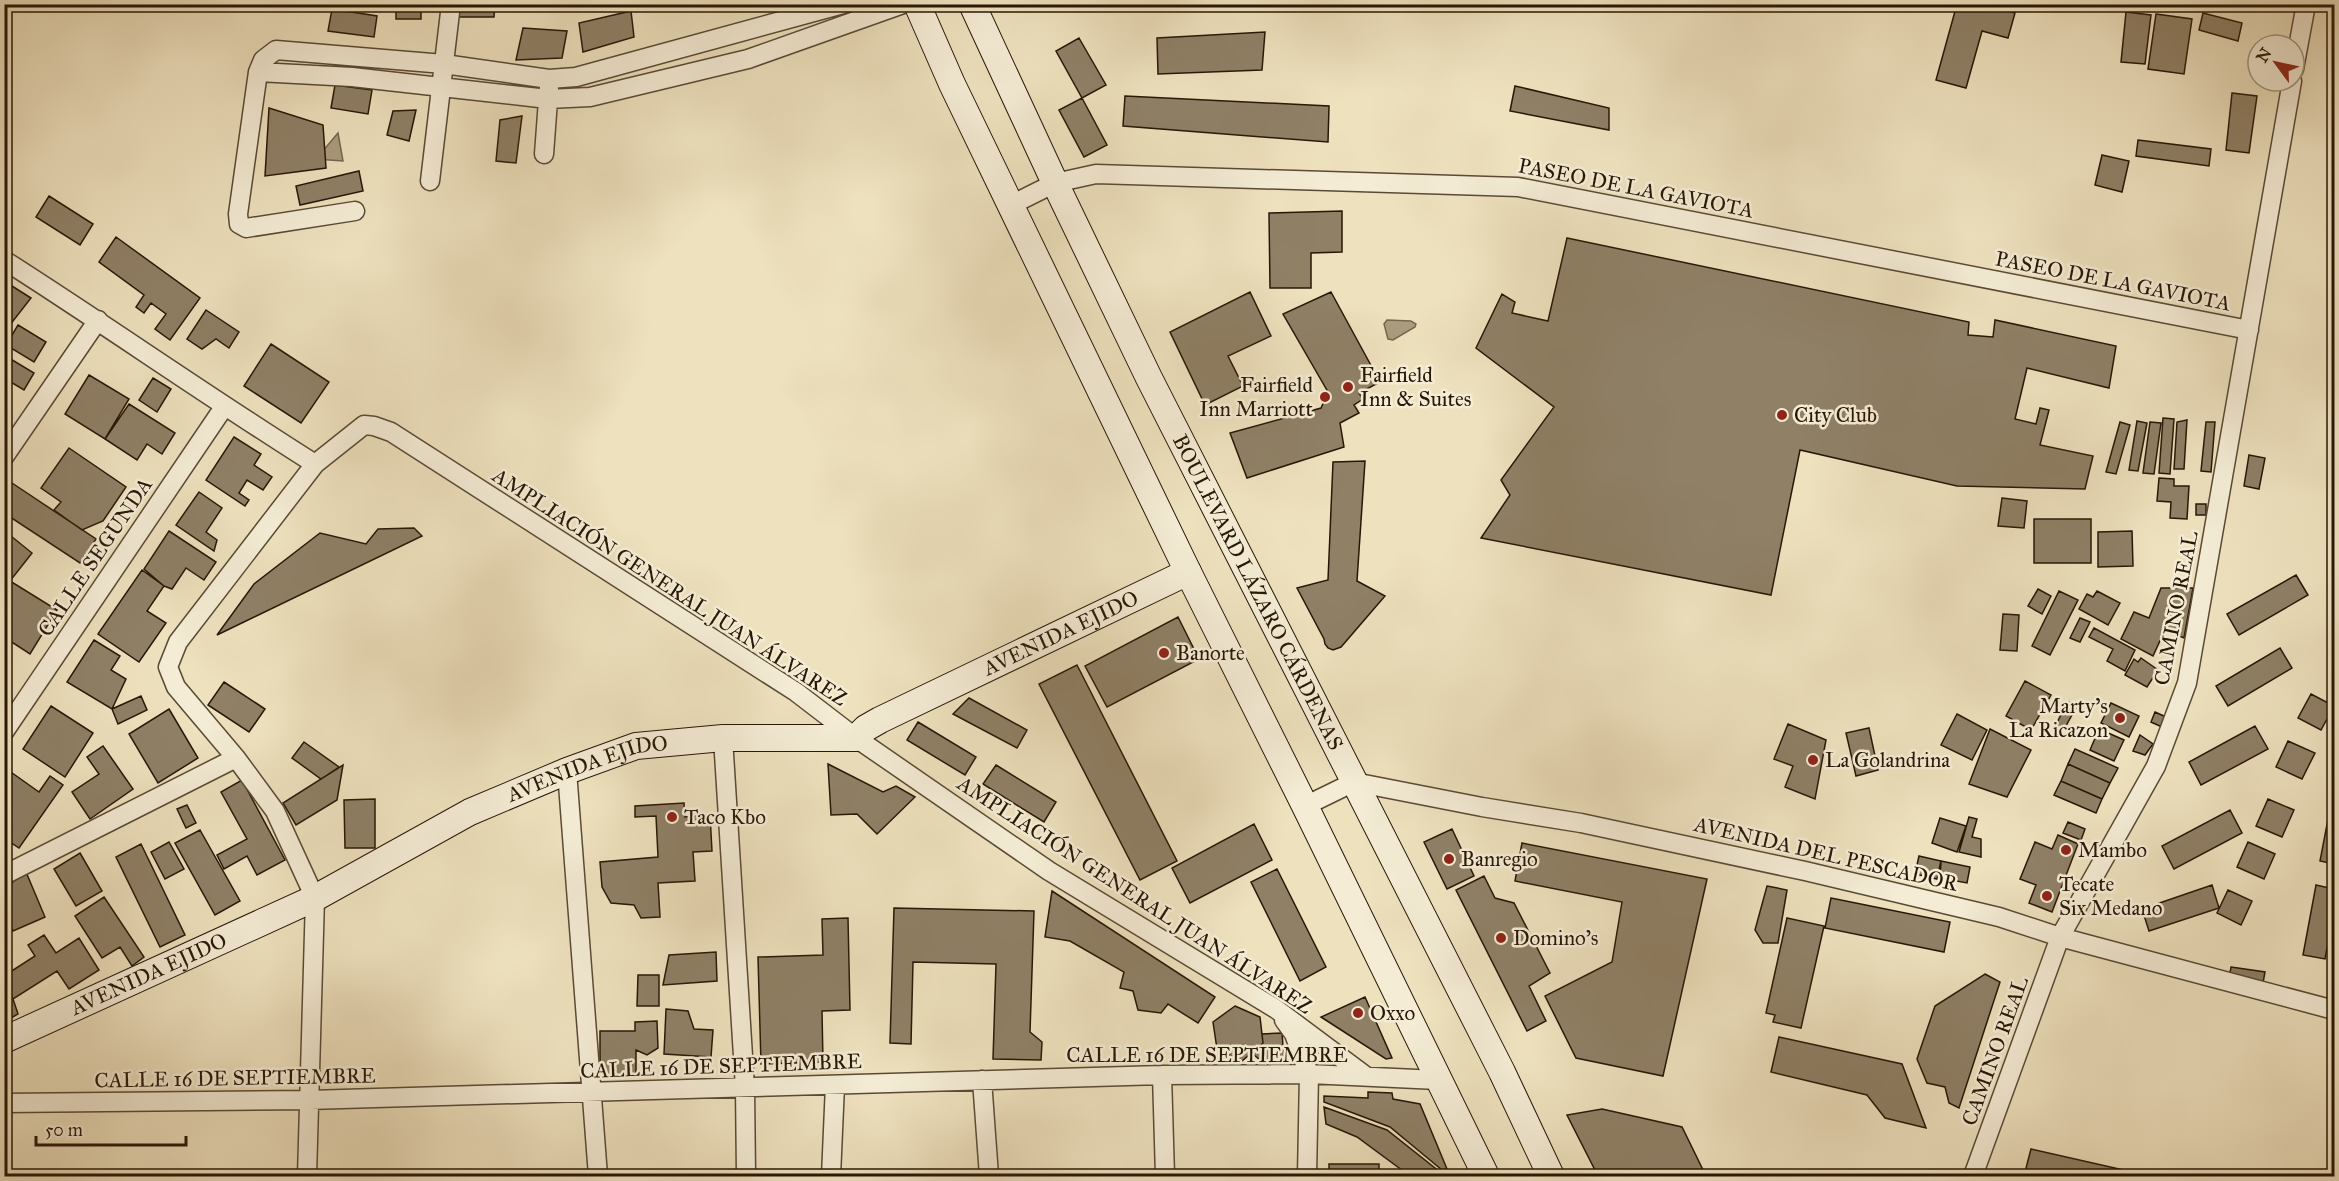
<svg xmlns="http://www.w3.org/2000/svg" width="2339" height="1181" viewBox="0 0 2339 1181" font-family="'IM FELL Great Primer',serif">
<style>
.water{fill:#ab9c7f;stroke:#77674f;stroke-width:1.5}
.building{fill:#8f8066;stroke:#281706;stroke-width:1.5}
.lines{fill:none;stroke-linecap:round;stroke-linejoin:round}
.street-casing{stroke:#5a4a34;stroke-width:21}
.secondary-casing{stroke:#281706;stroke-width:28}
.street{stroke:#f4ecd5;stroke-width:18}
.secondary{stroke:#f4ecd5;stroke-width:26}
.poi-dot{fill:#8f2418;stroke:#f4ecd5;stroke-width:2}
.labels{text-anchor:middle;stroke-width:5;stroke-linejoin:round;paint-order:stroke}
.street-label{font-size:21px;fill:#281706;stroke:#f4ecd5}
.poi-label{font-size:21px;fill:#281706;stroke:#f4ecd5;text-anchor:start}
</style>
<rect width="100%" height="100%" fill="#eee1be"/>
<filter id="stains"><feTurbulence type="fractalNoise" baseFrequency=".00333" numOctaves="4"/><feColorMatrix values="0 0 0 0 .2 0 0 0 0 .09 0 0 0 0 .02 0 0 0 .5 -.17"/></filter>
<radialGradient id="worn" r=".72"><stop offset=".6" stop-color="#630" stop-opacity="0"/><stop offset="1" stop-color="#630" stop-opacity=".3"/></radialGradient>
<path class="water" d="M338,133L343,161L316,159Z
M1387,320L1411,321L1416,324L1415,327L1393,340L1388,339L1384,324Z"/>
<path class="building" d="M396,4H421V19H396Z
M451,4H495L494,17H450Z
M1957,4H1985L2015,13L2008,38L1982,31L1966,88L1936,80Z
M332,9L377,16L374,37L328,31Z
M631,11L634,37L583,52L579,23Z
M2126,12L2151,15L2145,64L2121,62Z
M2203,13L2242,23L2238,41L2199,30Z
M2156,14L2192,19L2184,74L2148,69Z
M523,28L567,31L562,58L516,60Z
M1265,32L1262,70L1158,74L1157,38Z
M1079,38L1106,85L1082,98L1056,51Z
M335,85L372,90L368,114L331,108Z
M1515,86L1609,108V130L1510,111Z
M2232,93L2257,96L2249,153L2226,150Z
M1125,96L1329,106L1328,142L1123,126Z
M1082,98L1107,145L1084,157L1059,110Z
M269,108L323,125L326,168L265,176Z
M416,110L409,141L387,135L393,111Z
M522,116L516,163L496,161L500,120Z
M2138,140L2211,149L2209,166L2136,156Z
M2102,155L2129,161L2122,192L2095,185Z
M359,171L363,191L300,205L296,186Z
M49,196L93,224L80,245L36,217Z
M1342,211V252L1311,253V288H1270L1269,213Z
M116,237L200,298L170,340L155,329L166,314L151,303L144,313L136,307L144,295L99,262Z
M1567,238L1969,322L1968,335L1993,337L1995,320L2116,346L2109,388L2027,368L2015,419L2036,424L2040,408L2049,410L2040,445L2093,456L2085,489L1957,486L1800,450L1771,595L1481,538L1510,495L1501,480L1554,407L1476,348L1502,294L1515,302L1512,313L1548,321Z
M4,281L31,298L13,321L4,315Z
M1250,292L1271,336L1228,356L1243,386L1205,405L1170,332Z
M1331,292L1380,382L1359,393L1363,399L1354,405L1359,413L1340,423L1344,447L1247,478L1230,433L1321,408L1328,392L1283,314Z
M206,310L239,332L229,348L216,339L202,349L187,339Z
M4,316L13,321L4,334Z
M18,325L46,342L34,362L6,345Z
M271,344L329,382L301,423L244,386Z
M4,355L34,373L24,390L4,378Z
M89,375L129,399L105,439L65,414Z
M153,378L171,389L157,412L139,400Z
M129,404L175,433L162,454L147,444L137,460L105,439Z
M4,413L11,417L4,427Z
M2163,418L2174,419L2170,474L2159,473Z
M2187,420L2184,469H2174L2177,422Z
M2137,421L2147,423L2138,471L2129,470Z
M2120,422L2130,425L2116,474L2106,472Z
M2150,422L2161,423L2154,474L2143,473Z
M2206,422H2215L2211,472L2201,471Z
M234,437L261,454L254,465L272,477L263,490L247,480L239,493L249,500L245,506L206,480Z
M69,448L126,487L103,521L82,530L54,510L61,502L41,488Z
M2249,455L2265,458L2259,489L2244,486Z
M1365,461L1357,581L1385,596L1341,647L1333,650L1328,648L1325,644L1324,639L1297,588L1328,580L1333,462Z
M2159,478L2174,479V486H2189L2187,519L2170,518L2171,502L2157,501Z
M9,481L96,539L80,563L4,513V488Z
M199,492L222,508L206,532L217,540L214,551L176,525Z
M2002,498L2027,501L2024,528L1998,526Z
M2196,504H2206V515H2196Z
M2034,519H2091V563H2034Z
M414,528L422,536L217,635L254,584L320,533L366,544L378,529Z
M169,531L216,562L204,580L186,568L172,589L164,586L144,569Z
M2132,531L2133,566L2098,567V532Z
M6,532L32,553L10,581L4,576Z
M142,570L164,586L147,611L166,623L139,662L98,634Z
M2296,575L2308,595L2239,635L2227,614Z
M10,581L57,610L30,654L4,637V589Z
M2161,588H2193L2184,638L2165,630L2153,656L2121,639L2134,612L2149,618Z
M2038,589L2051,596L2042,614L2028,606Z
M2059,591L2078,600L2050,655L2032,646Z
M2097,591L2120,603L2108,625L2079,609L2087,594L2093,597Z
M2003,614L2019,615L2017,651L2000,650Z
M1178,617L1199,659L1107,707L1085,666Z
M2080,618L2090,622L2080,642L2070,638Z
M2094,628L2135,650L2125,671L2107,661L2113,649L2089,637Z
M94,640L120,656L111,670L126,679L112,709L67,682Z
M2280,648L2292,668L2228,706L2216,686Z
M2141,658L2158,670L2147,687L2125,675L2134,659L2138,662Z
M1077,665L1177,861L1140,880L1039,684Z
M2025,681L2051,695L2031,730L2006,716Z
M224,682L265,709L249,732L208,705Z
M2311,694L2334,706L2321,730L2298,718Z
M141,696L147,710L118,724L112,709Z
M969,698L1027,730L1017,748L953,714Z
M2067,702L2078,704L2062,733L2054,729Z
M2111,703L2139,716L2129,737L2101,723Z
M51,706L93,733L65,777L23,749Z
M169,709L198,758L158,783L129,734Z
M2155,712L2166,717L2162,727L2151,722Z
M1957,714L1987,730L1972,760L1941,745Z
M918,722L976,757L965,775L907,740Z
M1788,724L1826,740L1815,799L1785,787L1793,766L1774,759Z
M2255,726L2268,749L2201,785L2189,762Z
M1869,728L1878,770L1856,776L1846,733Z
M1990,729L2031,750L2007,797L1969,784Z
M2099,729L2124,740L2114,761L2090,750Z
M2140,735L2153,744L2145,755L2133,751Z
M2288,741L2315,753L2302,779L2276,767Z
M304,742L339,767L321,779L292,758Z
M103,746L133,789L90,819L72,792L99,774L87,757Z
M2075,749L2118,768L2110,783L2068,764Z
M828,764L883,792L896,786L915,797L877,834L857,814L831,815Z
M2068,764L2110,783L2102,799L2061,781Z
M343,765L337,800L296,825L283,803Z
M996,765L1056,802L1044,822L983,784Z
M8,770L39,792L50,776L63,785L19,848L4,838V776Z
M242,780L285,860L257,875L247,856L224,869L217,855L247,839L221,792Z
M2061,781L2102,799L2096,813L2054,795Z
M2334,788V864L2320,861Z
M375,799V848H345L344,800Z
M2268,799L2294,810L2282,837L2256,826Z
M684,803L685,817L710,815L712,851L693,852L695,881L658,883L660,917L641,918L634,905L611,903L602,887L600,862L658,857L656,816L635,817V806Z
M187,805L196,823L186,828L177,809Z
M2230,810L2242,833L2174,869L2162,846Z
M1969,817L1977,819L1972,837L1981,839V857L1959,852Z
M1940,818L1966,826L1957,852L1932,843Z
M2068,822L2085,829L2081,840L2063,833Z
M1254,824L1272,860L1190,903L1172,868Z
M1452,829L1474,876L1447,889L1424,842Z
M200,830L240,901L215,915L175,843Z
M2058,835L2078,844L2052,912L2029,903L2036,885L2020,879L2035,842L2052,849Z
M169,842L184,869L165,879L151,852Z
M2248,842L2275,854L2264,879L2237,867Z
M1522,843L1707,879L1663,1076L1576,1058L1545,996L1612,962L1622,902L1515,881Z
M141,844L185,935L160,947L116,857Z
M80,853L102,891L76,906L54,869Z
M1919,856L1941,861L1937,879L1915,874Z
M1941,861L1970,867L1967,883L1940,878Z
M1277,869L1326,967L1300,981L1251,882Z
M26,872L45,917L13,931L4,912V889Z
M1484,876L1495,898L1514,903L1550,973L1529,986L1546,1021L1527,1031L1456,890Z
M2212,885L2219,908L2149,931L2142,909Z
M2316,885L2334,889V910L2325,959L2303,955Z
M1767,886L1787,890L1778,943H1763L1755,930Z
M2228,890L2252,901L2241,925L2217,913Z
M1052,891L1215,997L1198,1023L1168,1004L1161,1013L1138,1010L1133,991L1120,988L1124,972L1070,941L1045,937Z
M104,897L144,957L132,966L120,947L102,958L75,916Z
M1831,898L1950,922L1944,952L1825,928Z
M894,908L1034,911L1030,1032L1042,1042L1041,1060L993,1059L996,964L913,962L911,1044L890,1043Z
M848,918L850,1010L822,1011L823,1062L761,1064L758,957L823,955L822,919Z
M1787,918L1824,926L1801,1028L1773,1022L1775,1015L1766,1013Z
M44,935L56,953L79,938L99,970L69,989L57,971L13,999L4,986V976L35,956L28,945Z
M716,952L717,981L663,985L669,955Z
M2231,967L2265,972L2263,983L2229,978Z
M1985,974L2000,982L1959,1108L1949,1103L1945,1087L1927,1083L1917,1059L1935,1006Z
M638,975H659V1006H637Z
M4,992L13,999L18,1014L4,1022Z
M1365,997L1392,1058L1386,1059L1321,1017Z
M1235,1006L1260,1017L1263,1043L1242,1061L1217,1049L1213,1022Z
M666,1009L688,1011L694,1029L713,1030L711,1057L664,1054Z
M657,1021L658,1048L647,1055L636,1050V1076L600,1077V1031H635V1022Z
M1282,1033L1284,1059L1261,1061L1252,1053L1263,1043L1262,1034Z
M1779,1037L1902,1064L1926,1128L1885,1118L1867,1095L1771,1072Z
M1368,1092L1392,1093L1393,1099L1420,1104L1447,1169L1442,1170L1390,1127L1324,1102V1096L1368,1098Z
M1324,1107L1387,1130L1445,1176H1410L1357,1137L1326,1124Z
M1602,1109L1682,1127L1706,1176H1598L1567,1115Z
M2031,1149L2150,1176H2024Z
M1329,1164H1379V1176H1329Z"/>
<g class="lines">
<defs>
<path id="street" d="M2294,69L2306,4
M258,72L352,77L548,99L590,97L748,59L903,4
M544,154L549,87
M430,181L451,4
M1011,205L1055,183L1096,174L1518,187L2249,330
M355,211L246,228L239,224L238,214L258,72L263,60L276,50L444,64L549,79L576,77L843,4
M4,260C109,327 210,398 315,464L364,425L374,426L391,432L796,692L856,738L1049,871L1276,1009L1367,1077
M4,457L98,320
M4,732L224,407
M723,738L745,1088L746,1176
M567,771L598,1176
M1305,806L1354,782L1482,807L1581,823L1805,871L1999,917L2060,937L2334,1010
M4,875L236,758
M1284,1020L1294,1034L1309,1074L1307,1176
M1162,1075L1165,1176
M982,1080L989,1176
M4,1103L309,1100L1162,1075L1309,1074L1438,1080
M307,1176L315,898L275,811L236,758L176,687L168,667L178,642L315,464
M831,1176L835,1085
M1973,1176L2060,937L2156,766L2187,683L2292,81"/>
<g id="secondary">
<path d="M917,4L952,84L1188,572L1305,806L1486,1176"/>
<path id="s1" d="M972,4L1055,183L1149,378L1502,1072L1551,1176"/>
<path id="s2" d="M4,1040L315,898L470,812L567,771L636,746L723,738H856L866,728L880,720L1188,572"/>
</g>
</defs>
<use href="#street" class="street-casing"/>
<use href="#secondary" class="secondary-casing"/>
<use href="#street" class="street"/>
<use href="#secondary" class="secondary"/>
</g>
<g class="poi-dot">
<circle cx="1348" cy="387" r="6"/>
<circle cx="1325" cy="397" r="6"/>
<circle cx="1782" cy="415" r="6"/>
<circle cx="1164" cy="653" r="6"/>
<circle cx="2120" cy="718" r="6"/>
<circle cx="1813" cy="760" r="6"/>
<circle cx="672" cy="817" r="6"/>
<circle cx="2066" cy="850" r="6"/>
<circle cx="1449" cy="859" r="6"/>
<circle cx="2047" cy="896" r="6"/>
<circle cx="1501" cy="938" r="6"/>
<circle cx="1358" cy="1013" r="6"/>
</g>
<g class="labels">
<g class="street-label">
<text transform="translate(1636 188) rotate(11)" y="7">PASEO DE LA GAVIOTA</text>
<text transform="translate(2113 281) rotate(11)" y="7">PASEO DE LA GAVIOTA</text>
<text transform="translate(95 557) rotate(-56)" y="7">CALLE SEGUNDA</text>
<text transform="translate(670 587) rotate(33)" y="7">AMPLIACIÓN GENERAL JUAN ÁLVAREZ</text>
<text dy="7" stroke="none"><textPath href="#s1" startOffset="654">BOULEVARD LÁZARO CÁRDENAS</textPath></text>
<text transform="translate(2176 608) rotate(-79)" y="7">CAMINO REAL</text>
<text dy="7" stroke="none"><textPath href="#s2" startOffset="1149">AVENIDA EJIDO</textPath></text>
<text dy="7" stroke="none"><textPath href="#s2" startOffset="645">AVENIDA EJIDO</textPath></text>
<text transform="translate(1826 854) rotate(13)" y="7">AVENIDA DEL PESCADOR</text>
<text transform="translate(1135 895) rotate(33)" y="7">AMPLIACIÓN GENERAL JUAN ÁLVAREZ</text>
<text dy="7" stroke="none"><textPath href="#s2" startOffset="159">AVENIDA EJIDO</textPath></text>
<text transform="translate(1995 1051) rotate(-70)" y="7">CAMINO REAL</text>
<text x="1207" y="1062">CALLE 16 DE SEPTIEMBRE</text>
<text transform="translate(721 1066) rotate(-2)" y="7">CALLE 16 DE SEPTIEMBRE</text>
<text transform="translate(235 1078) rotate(-1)" y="7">CALLE 16 DE SEPTIEMBRE</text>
</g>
<g class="poi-label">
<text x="1360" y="382">Fairfield<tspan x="1360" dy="24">Inn &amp; Suites</tspan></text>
<text x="1313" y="392" text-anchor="end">Fairfield<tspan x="1313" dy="24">Inn Marriott</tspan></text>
<text x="1794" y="422">City Club</text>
<text x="1176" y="660">Banorte</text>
<text x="2108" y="713" text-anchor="end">Marty's<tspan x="2108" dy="24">La Ricazon</tspan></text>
<text x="1825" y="767">La Golandrina</text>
<text x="684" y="824">Taco Kbo</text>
<text x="2078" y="857">Mambo</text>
<text x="1461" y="866">Banregio</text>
<text x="2059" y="891">Tecate<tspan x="2059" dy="24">Six Medano</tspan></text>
<text x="1513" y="945">Domino's</text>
<text x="1370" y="1020">Oxxo</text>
</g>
</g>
<rect width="2339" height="1181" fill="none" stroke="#eee1be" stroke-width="24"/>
<rect x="6" y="6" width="2327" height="1169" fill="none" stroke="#281706" stroke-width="3"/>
<rect x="12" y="12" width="2315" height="1157" fill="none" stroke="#281706" stroke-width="1.5"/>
<g transform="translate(2276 63) rotate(303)"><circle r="28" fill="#f4ecd5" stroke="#a29782" stroke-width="1.5"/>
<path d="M0-4.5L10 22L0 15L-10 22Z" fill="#8f2418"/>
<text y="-9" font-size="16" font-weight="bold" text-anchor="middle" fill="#281706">N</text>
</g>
<path d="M36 1136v9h150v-9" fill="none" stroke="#281706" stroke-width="3"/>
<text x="45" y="1136" font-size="18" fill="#281706" stroke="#f4ecd5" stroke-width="4.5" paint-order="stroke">50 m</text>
<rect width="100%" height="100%" filter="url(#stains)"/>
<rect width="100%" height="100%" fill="url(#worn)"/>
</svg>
